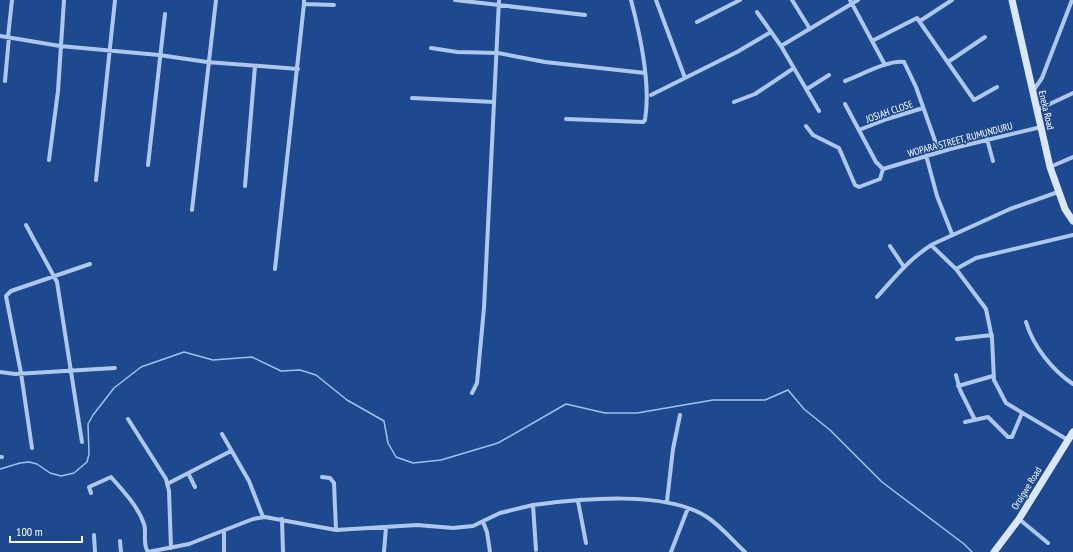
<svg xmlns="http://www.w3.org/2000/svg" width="1073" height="552" viewBox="0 0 1073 552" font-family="'PT Sans Narrow',sans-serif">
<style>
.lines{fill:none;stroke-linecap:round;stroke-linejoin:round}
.stream{stroke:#a1c1ef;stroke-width:1.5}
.street{stroke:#aec7ed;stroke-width:4}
.secondary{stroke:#dae6fa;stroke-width:7}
.labels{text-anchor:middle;stroke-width:3;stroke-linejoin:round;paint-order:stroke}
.street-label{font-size:10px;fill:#fff;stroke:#1e498f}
</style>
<rect width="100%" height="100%" fill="#1e498f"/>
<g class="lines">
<path class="stream" d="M0,469L20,463L29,462L37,464L50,473L61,476L74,473L87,462L89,454L88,424L93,415L114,388L141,367L184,352L213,360L252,357L281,371L300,370L316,375L347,400L384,421L388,443L396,457L413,463L441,460L498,443L566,404L605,413H637L713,400H765L788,390L804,409L830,430L882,482L964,544L972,552"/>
<path class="street" d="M304,0V4L334,5
M455,0L585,15
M656,0L685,78
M792,0L810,29
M850,0L885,65
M757,12L781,46L819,111
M920,21L952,0
M697,22L740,0
M0,36L60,46L159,55L207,62L298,69
M8,37L12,0
M872,41L917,18L974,100L997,87
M781,46L858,0
M431,48L457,52L498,53L545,62L645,73
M948,62L985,37
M5,81L9,37
M845,81C859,76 890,59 904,62L916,87L939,152
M807,89L829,75
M1033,91L1042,78L1072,0
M651,95L737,52L771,32
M412,98L494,102
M734,102L755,94L794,68
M845,104L876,162L883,169
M1037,110L1073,93
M566,119L643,122L645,120C651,85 640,34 631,0
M806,126L813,135L839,148L855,185L859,187L880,179L883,169
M859,130L887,119L923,108
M987,139L993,161
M926,155L937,196L952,234
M49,160L58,91L64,0
M148,165L165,14
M1050,167L1073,157
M883,169L950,149L1041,127
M96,180L115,0
M245,186L255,66
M192,210L216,0
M26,225L57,282L82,442
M931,245L956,269L986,309L992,338L994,380L1006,403L1068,440
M890,246L904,267
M275,269L304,4
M956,269L976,258L1073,235
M877,297C894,278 911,257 933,244L1010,209L1058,192
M1026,322C1033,346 1052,370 1073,384
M957,339L992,335
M0,372L15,374L115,368
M956,375L960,390L975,420
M958,386L993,376
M472,393L477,383L484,308L499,0
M128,419L166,479L169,491L171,548
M965,422L988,417L1008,437H1012L1022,413
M222,434L249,481L263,517
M32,448L21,373L6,296L11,291L90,264
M0,457H2
M188,473L195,487
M322,477L330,478L334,483L336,530
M167,484L231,451
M91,493L89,487L111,477C123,491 138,506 144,524C147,532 142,544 148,552L189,544L253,519L265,517L336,530L417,525L453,528L473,526L500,513L533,505
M578,501L586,543
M667,501L673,449L680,415
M282,519L283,552
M1019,519L1048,543
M483,522L487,532L490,552
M224,531V552
M94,535L95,552
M120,541L121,552
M536,550L533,505C580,499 666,490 707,517C721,526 733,541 745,552
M384,552L386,527
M671,552L688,508"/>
<path class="secondary" d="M1012,0L1050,167L1065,209L1073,221
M994,552L1019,519L1073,432"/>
</g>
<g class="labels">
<g class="street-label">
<text transform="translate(1047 110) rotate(77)" y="4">Eneka Road</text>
<text transform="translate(889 111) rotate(-19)" y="4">JOSIAH CLOSE</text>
<text transform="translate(960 139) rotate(-15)" y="4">WOPARA STREET, RUMUNDURU</text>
<text transform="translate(1026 488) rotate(-58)" y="4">Oroigwe Road</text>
</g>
</g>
<path d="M10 536v6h72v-6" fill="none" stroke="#ffffff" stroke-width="2"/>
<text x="16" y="536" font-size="12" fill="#ffffff" stroke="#1e498f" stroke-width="3" paint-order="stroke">100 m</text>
</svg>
